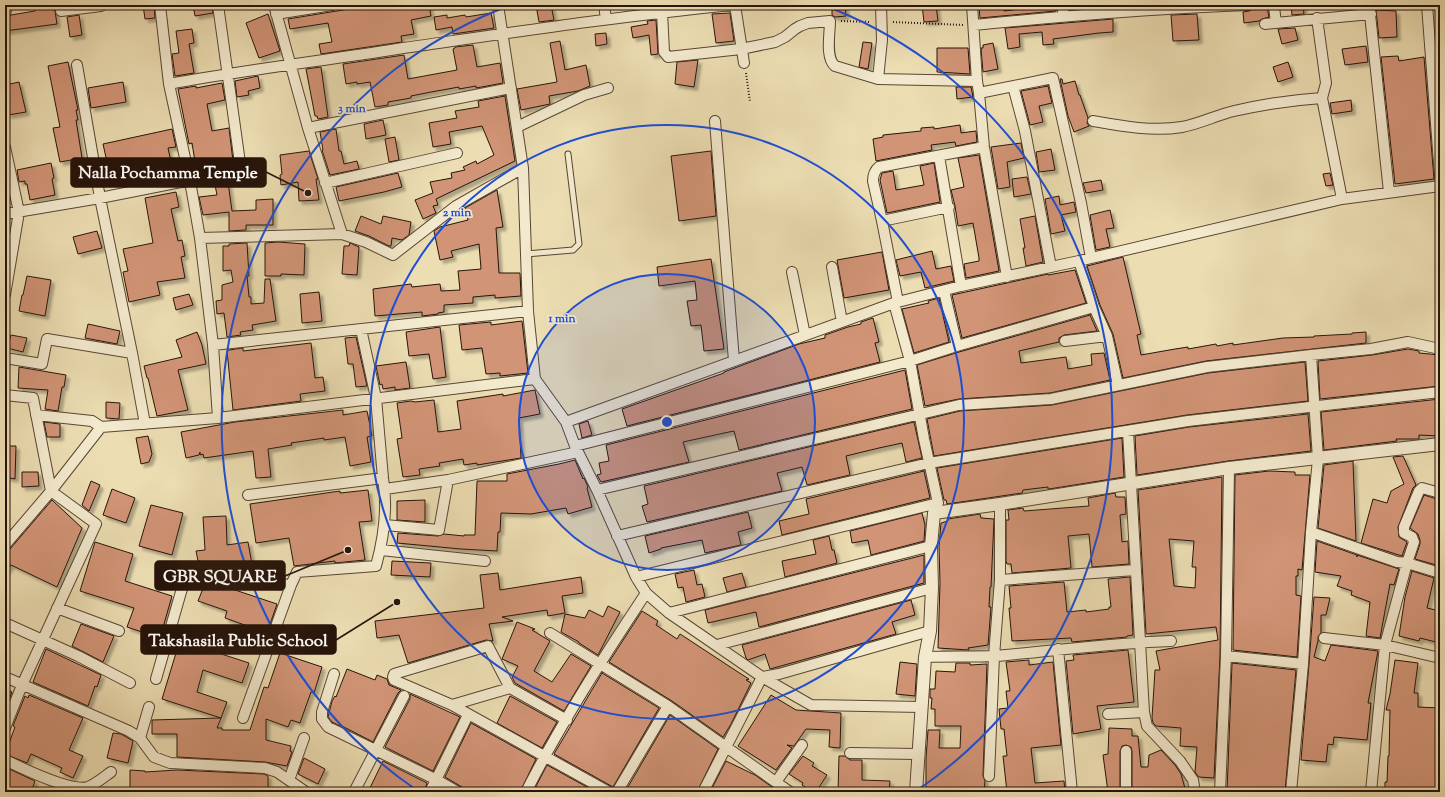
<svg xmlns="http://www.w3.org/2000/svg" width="1445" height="797" viewBox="0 0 1445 797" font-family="'Sorts Mill Goudy',serif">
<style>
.building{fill:#d19476;stroke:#27140a;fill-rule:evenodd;filter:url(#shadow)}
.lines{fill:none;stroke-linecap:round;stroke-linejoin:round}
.service-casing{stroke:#584634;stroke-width:7}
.minor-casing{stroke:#584634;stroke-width:12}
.tertiary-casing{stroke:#584634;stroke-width:14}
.path{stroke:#27140a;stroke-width:2;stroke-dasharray:1 2;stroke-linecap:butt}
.service{stroke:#f3e9cd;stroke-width:5}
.minor{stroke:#f3e9cd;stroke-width:10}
.tertiary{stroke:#f3e9cd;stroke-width:12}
.ring{fill:none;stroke:#1d4ed8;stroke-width:2}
.centre{fill:#1d4ed8;stroke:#f3e9cd;stroke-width:2}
.ring-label{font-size:12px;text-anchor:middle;font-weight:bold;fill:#1d4ed8;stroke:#f3e9cd;stroke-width:3.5;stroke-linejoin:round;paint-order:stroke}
.leader{fill:none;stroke:#27140a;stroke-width:1.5}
.callout-dot{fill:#27140a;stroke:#f3e9cd;stroke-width:1.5}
.callout{fill:#27140a;stroke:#27140a;stroke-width:1.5}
.callout-label{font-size:17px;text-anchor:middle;font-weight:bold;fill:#fff}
</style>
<defs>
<filter id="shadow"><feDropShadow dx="3.5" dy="3.5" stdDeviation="1" flood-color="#0004"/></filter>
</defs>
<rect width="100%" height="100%" fill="#ecddb2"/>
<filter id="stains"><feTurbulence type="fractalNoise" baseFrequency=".005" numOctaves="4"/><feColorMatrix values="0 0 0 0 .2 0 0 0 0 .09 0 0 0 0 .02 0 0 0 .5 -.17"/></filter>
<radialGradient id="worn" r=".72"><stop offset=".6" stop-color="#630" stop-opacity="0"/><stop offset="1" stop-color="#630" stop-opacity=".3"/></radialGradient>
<path class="building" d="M35,5H54L57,24L5,31V19L9,18L11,15L35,11Z
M143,5H154L155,18L145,19Z
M193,5H212L213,13L195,16Z
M355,5H429L431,16L411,20L414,34L401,36L402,42L321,54L319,44L332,42L328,23L290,29L288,19L355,8Z
M536,5H551L554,20L539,22Z
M832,5H845L846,16L835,17L832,15Z
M922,5H936L938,21L924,22Z
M1004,5V11L1029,8V5H1056V11L980,18L979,7Z
M1303,5L1304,14L1292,15L1291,6Z
M1267,7L1269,17L1262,19L1259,21L1244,23L1243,12L1249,11L1253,9Z
M1376,10L1396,11L1397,37L1379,38Z
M491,13L494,28L453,34L452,27L436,30L434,17L447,15V18L465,15L466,17Z
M730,13L734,41L716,43L712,14Z
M268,14L280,51L259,58L246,23Z
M1197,14L1199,40L1173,41L1171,15Z
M79,15L82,35L70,37L67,17Z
M1113,19V32L1099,33L1053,39L1054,44L1043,45L1042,32L1019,34L1020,47L1008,49L1005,28Z
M656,20L658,54L651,55L649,35L633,38L631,27L648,24L647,21Z
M1295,28L1298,40L1282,44L1278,29Z
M192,29L194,43L189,44L194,73L175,76L172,54L179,53L176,31Z
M606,33L607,44L596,46L595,34Z
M560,41L565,70L586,65L590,86L578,91L549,96L550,104L521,110L517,89L557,82L550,43Z
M863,42L872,43L868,69L859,67Z
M993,43L998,69L983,72L981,48H983V45Z
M473,45L477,67L500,63L503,83L476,88V86L459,89V87L431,92L411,96V98L388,102V105L375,107L370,82L357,84V82L346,84L343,64L404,55L408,79L457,70L453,49L455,48V47Z
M1366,46L1368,62L1345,65L1342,49Z
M937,48H968L970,74L937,72Z
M1398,56L1399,61L1424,57L1434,179L1395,184L1381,57Z
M698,60L694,87L675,84L677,62Z
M1438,60H1440V90Z
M68,62L78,110H76L78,120H76L82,158L60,162L53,128L60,127L48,66Z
M1288,62L1293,77L1278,82L1273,67Z
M321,67L328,117L318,119L317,116H315L306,69Z
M258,76L260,88L248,91L249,95L237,97L235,81Z
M1060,79H1062L1063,84L1075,81L1079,95H1080L1088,118L1087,123L1089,126L1074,132L1068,116Z
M19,82L26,112L8,115L6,104L8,103L5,85Z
M123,82L126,102L91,108L88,88Z
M222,83L225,100L207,104L212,131L229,128L233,161L196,168L192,143L189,144L178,89L196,86V88Z
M1048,86L1052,103L1039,106L1043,122L1030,125L1021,91Z
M956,87H971L973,97L957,99Z
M505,96L515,161L436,199L438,205L433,206L436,213L423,219L415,200L433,193L430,182L452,178L451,173L465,170L463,167L476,161L477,164L494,155L482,126L449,132L451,144L433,147L429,123L457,118L455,111L479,107L478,101Z
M1351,100L1352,111L1332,114L1330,103Z
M383,120L386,135L366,139L364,124Z
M960,125L961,133L976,131L977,142L956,146L955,142L931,145L932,150L876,161L873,139L883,137V135L921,131V128L934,127V129Z
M172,129L176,147L168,148L173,171L141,177V179L124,182L120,159L107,162L103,144Z
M336,129L339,151H341L344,164L357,161L359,169L330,175L322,150H323L320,132Z
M395,137L399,160L389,162L385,139Z
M1021,143L1024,158L1007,162L1010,187L998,189L991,147Z
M1051,149L1055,170L1039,172L1036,152Z
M309,151L318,179H316L319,200L299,201L298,182L281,185L280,175L282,174L280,155Z
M711,151L716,216L679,221L671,156Z
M979,155L999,271L966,278L964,264L979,261V258L973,223L958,226L955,206L951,190L964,187L958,158Z
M51,163L54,178L52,179L55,195L30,200L27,184H25V181L19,182L17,170Z
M934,163L940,202L887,213L880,180L882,173L893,171L896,190L924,185L920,166Z
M398,173L402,187L384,192L339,201L336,187Z
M1330,173L1333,185L1326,186L1323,174Z
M1027,177L1031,194L1014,197L1012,179Z
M1101,180L1103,190L1086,193L1083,183Z
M228,182L232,211L256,210V200L273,199V225H246V230L229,231V212L203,215L199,197L217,195L215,185Z
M497,190L503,227L496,228L499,273H520L521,296L495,298V295L473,297V303L444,305V312L438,313V314L422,316V312L375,316L373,289L411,284L412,287L440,284L441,291L460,290L458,271L481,269L479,244L451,251L453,257L440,260L434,231L440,227L468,220L465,208Z
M176,192L179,207L171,209L178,241L182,240L185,256L181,257L185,278L157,282L160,295L129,302L123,272L128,271L123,249L153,243L145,198Z
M1059,196L1060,205L1074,202L1076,212L1061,215L1065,231L1051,234L1045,199Z
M1110,210L1114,228L1106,229L1110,247L1096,250L1090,215Z
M361,216L381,224L383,216L411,222L409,235L402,240L392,238L391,246H389L369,236L355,231Z
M1035,216L1043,262L1026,266L1023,248H1025L1020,219Z
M97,231L102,248L78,254L73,237Z
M278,242L305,244L304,275L281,274V276H265V243Z
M247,243L249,276H247L249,297H251V304L264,303L265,279H270L276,321L252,325L253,330L240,332L241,335L227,337L224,313L217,314L216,301L222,300V285L233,282L231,270L223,271V246H229V244Z
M350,243L359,247L357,275L342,274L344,246H349Z
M932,251L936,269L951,266L954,281L925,288L921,272L900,276L896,260Z
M882,252L889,290L844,298L837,260Z
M1123,257L1141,334L1137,335L1141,355L1175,349L1188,347V349L1216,344L1217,346L1233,343V345L1283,338L1314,337V336L1352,334V333L1366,332V343L1206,361L1123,378L1113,334L1100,305L1087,266Z
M711,259L724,349L704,351L701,325L691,326L687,301L697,300L695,281L659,286L657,267Z
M1075,270L1086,303L962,338L952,295L1048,274V275Z
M27,276L51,280L45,316L19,311L22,295H23Z
M319,292L322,321L302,323L300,294Z
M189,294L193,305L176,310L173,298Z
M939,298L949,342L914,353L902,309L929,303L928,301Z
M1090,315L1097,331L1064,335L1059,338V342L1019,351L1021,363L1066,357L1068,369L1092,365L1091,354L1104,353L1110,380L1050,393L959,399L925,406L917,365L959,352Z
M873,318L879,342L875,343L880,362L627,426L622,409L724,373V372L799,344L825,338V335L848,327L861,324V322Z
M522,321L528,373L500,376V373L486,374L482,348L462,350L459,325L491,322V325Z
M88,324L120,331L117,344L85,338Z
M440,327L446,377L433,379L429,354L409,356L406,332Z
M197,332L202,345L206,364L178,370L188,410L157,416L148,378H147L144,366L182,357L176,340Z
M11,335L27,338L23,352L7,348Z
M356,337L367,386L356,387L353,364H348L345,338Z
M311,343L315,378L323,377L325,391L300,394L301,401L233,410L227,351L229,350L243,348V351Z
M1408,349L1419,351V353L1440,355V386L1320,399L1318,361L1372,355Z
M406,362L410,388L395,390V387L383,389L382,384L380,385L376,366Z
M1305,362L1308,401L1187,415L934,456L927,419L960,411L1052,405L1208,373Z
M19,367L66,375L64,387H62L58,411L45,409L48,390L18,388Z
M905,370L912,409L739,450L734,431L729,432L683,442L689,462L601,482L597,475L601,474L599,463L609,461L606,445Z
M535,390L540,414L519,418L521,458L477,465V463L464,465L463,459L439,463L440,466L419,469L420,475L403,477L397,439L402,438L397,403L411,401L415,402L434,400L438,432L461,429L457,401L503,394V396Z
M1440,399V436L1419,435V439H1396L1397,441L1324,450L1321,412Z
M106,402L120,403L119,419L106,418Z
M343,410V415L367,411L372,436L367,437L371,462L350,466L345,437L324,440V438L291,443L292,445L268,449L271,477L256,478L253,451L204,458L203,454L200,455V452L199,455L186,458L181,432L235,422Z
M1308,414L1311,451L1228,461L1137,475L1135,436L1189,427Z
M588,421L592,435L582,438L579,424Z
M44,422L60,424V437H47Z
M914,422L922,458L906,462L902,443L879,448L846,456L850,475L807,485L802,467L777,473L782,491L647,522L642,506L648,504L644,486Z
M148,436L152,454L149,462L141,464L136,438Z
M1122,438L1124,477L1049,489H1048V487L1023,490L1022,493L947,504L946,500H944L937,468Z
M5,446H16L15,479L5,477Z
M1403,456L1416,485L1413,488L1398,527L1399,537L1407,542L1402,556L1361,543L1373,499L1387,503L1391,491L1404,484L1393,457Z
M575,460L583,479L584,478L588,487L587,488L592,507L568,514L566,508L531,514L501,513L500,532H498L497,551L461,549L397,543L398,533L438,536L444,534L464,536V535H475L477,481H507V474L559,464Z
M1353,461L1356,541L1318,528L1324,465Z
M924,471L930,498L782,535L779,521L809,514L806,499Z
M1269,471L1295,472V475H1310L1302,570L1298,569V576H1296V595L1301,596L1297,657L1233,650L1235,475Z
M22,472H38L39,486L22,487Z
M1222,477L1220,656L1214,778L1199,777L1195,772L1197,747L1180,746L1181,728L1156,726L1153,723L1152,718L1155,670H1160L1156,651L1218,640L1216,627L1146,634L1138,490ZM1169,539L1194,541L1192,567H1196L1195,588L1174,586Z
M91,481L100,485L89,511L82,505Z
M112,489L135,498L126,523L103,515Z
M368,490L372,521L359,522L365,560L335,563V561L294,566L289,538L256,543L250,504L340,491V493Z
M1115,493L1116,497H1125L1126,514L1120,515L1122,542L1128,541L1129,564L1092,567L1089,534L1068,536L1071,568L1012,573L1011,564H1007L1006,561V520H1009L1008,510L1023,508L1024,511L1089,506L1088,498Z
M1424,495L1440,500V566L1415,559L1420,544V540L1418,534L1410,528Z
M52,500L82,528L57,587L11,565L5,572V551L10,549Z
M425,500V522L397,520V501Z
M151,505L183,513L172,555L139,546Z
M748,512L752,528L738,532L741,545L705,553L702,540L661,548V549L649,553L645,536Z
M922,513L925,525L924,541L871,555L868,540L852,543L850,531Z
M980,514L981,518L994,519L991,587H990L989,607H991L988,645L968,648L969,650L938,648L940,583L939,546L941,523L948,521V519Z
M226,516L227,545L248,542L253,570L228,574L208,573L210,567L201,568L200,561H198L196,551L205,550L203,517Z
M829,536L832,550H834L837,563L785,577L782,561L816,554L813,540Z
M1317,541L1357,555V557V555L1399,569L1394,585L1390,584L1380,638L1366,636L1370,602L1351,595L1352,591L1337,586L1341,576L1315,572Z
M95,542L133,554L125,581L172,596L160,638L127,627L134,608L80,591Z
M924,555V583L759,627L756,612L708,623L705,610Z
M392,561L431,563L430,577L391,575Z
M694,570L697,585L702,584L705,597L686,602L683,587L678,588L675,574Z
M1412,571L1434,578L1427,608L1440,611V643L1420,638L1419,641L1399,636L1405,597Z
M498,573L500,590L581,577L583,593L562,596L565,613L548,616L547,610L502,617L513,621L489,624L493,641L486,640L408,663L399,635L377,638L375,621L484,608L480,575Z
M742,573L746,587L727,592L723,578Z
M1130,577L1133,635L1127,636V637L1072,642L1071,638L1012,641L1009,608H1011L1009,586L1064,582L1067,612L1086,610V612L1109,609V607H1111L1108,579Z
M204,586L226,587L277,604L267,633L225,618L227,611L198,601Z
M1314,597L1330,598L1326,615H1321V633L1318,637V641L1314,657L1325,661L1331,645L1378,651L1368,703H1371L1367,740L1334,737L1333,745L1328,744L1326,762L1301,760L1309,664Z
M911,600L915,615L892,622L896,634L770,669L765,654L748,660L746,658L742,645Z
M608,606L620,612L598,655L579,643V642L561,632L565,614L585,618L589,610L603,617Z
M642,611L658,621L656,625L677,639L680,634L738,672L749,679L746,680L751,683L731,724L723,737L672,701L609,662Z
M517,622L535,629L532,630L550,641L534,671L552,682L571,654L591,666L564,711L515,683L512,677L518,666L502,659Z
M81,624L114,636L103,662L72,646Z
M183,630L213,639L209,650L249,663L242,683L203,670L197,692L227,702L221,718L162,699Z
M46,649L101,675L97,687L95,686L88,706L33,682Z
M1128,650L1134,702L1097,706L1101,729L1073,734L1066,661L1074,660L1073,655Z
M280,653L322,667L314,693L311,692L300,723L291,720L288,727L266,719V740L291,746L290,751L292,752L287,766L265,762L177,757V734H152V720L221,718L217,728H222V730H250L264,687L268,688Z
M1029,660V665L1053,662L1061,745L1031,748L1035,783L1064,781L1065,792H1007L1003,756H1007L1004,729H1001L999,709L1008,708L1006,691H1010L1006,662Z
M1395,660L1418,663L1414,693H1418V707L1440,708V792H1385V782H1387L1388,756H1389L1390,710H1386L1390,694Z
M900,662L917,664L915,696L896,694Z
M956,663H970V665L987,664L983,776L985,781L984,792H974V789L936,788V792H926V759L928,730H940L939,748H960L961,726H935V709H931L932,698H930V689H935L936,671L955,672Z
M1232,663L1296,670L1285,792H1227Z
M347,669L375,680L377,675L387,679L389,685L401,690L398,693L373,742L340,725V726L332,722L328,717L332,701L335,696L336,697Z
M602,673L659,708L613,787L554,754Z
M5,689L12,692L5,710Z
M410,694L460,717L433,771L385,747L410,699Z
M29,695L83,718L69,750L83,756L73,778L60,772L62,768L31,754L27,763L5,754L15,727L13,726L25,696L28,698Z
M771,695L796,710L841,713L840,748L829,747L830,730L806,729L794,746L787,745L792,748L776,770L738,746Z
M510,696L557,722L542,748L497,723Z
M670,715L718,749L697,792H625Z
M471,723L536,759L520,792H464L462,787L445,777Z
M1109,728L1132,729V736H1138L1141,767H1148L1149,755L1161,750L1175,765L1181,774L1186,792H1132V751L1131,747L1126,745L1122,746L1120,751V792H1108L1103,755L1108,754Z
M113,733L121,734L133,741L128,763L107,758Z
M803,756L814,763L812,766L827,775L816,792H813L802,785L803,783L789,774Z
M839,756H845L850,760H862V780L890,781L889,792H838Z
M304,758L325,769L318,784L298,774Z
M383,761L427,783L424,792H368Z
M726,761L755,775L772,787L770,792H710Z
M547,765L596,792H533Z
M5,767L35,781L31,792H5Z
M130,770L145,771V772L177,770L264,774L268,776V792H130Z"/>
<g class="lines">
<defs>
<path id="service" d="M526,254L573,250L579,244L568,154"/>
<path id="minor" d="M61,5V11L101,6V5
M160,5L169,84L190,181L200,238L213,345L218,418
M274,5L308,128L342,234
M498,5L523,168L528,311L535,379L566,422L575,446L597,490L636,577L646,593L669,613L762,677L811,705L922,707
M604,5L606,19
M735,5L744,63
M972,5L977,81L979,93L984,147L1007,277
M1062,5L1064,16
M1273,5L1274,7L1276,23
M1369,5L1389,192
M1427,5L1440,176
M662,12L664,52L668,57L741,49L775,42L785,37L795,29L800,26L808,23L830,21C830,33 825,58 835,66L878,79L977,81
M5,13L8,5
M276,14L332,5
M1317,18L1326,83L1322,98L1342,199
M1265,24L1371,14
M974,25C1065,16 1156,8 1248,5
M77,65L100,198L132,353L145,424
M878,79L882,40L881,5
M169,84C245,70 321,61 397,49C509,33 620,16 733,5
M1013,86L1025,131L1051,267
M979,93L1053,78L1081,203L1091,258
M715,121L734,361
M1093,121C1121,126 1153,132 1182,127C1199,124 1217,115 1234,111C1264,104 1292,100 1322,98
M517,127L584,95L608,88
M308,128L511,88
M5,147L19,212L5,295
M939,156L961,286
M325,183L457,153
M5,214L100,198L241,170L218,5
M882,221L949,207
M200,238L342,234L366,242L393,255L456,206L523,168
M1079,261L1094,307L1107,336L1118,385
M832,267L842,322
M792,272L805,335
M944,291L957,346
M898,302L882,221L873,181C873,176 874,171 879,167L984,147
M894,303L910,361L924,439L938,503L936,508
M1065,341L1107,336
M213,345L528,311
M5,358L42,364L47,339L132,353
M5,395L33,398L51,491L96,524L22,685L5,728
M36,415L92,421L101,427
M566,422L894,303L961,286L1079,261L1342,199L1440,186
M1128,431L1144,712L1147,726L1180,761L1193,780L1195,792
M575,446L910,361L957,346L1094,307
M385,489L448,480L578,452
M597,490L959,405L1051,399L1207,367L1311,355L1371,349L1408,342L1440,349
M248,495L383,478
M385,525L439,530L448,480
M1311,532L1397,562L1407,563L1440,573
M617,536L929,463L1188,421L1440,392
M5,545L51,491L101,427L218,418L535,379
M381,550L485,561
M636,577L938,503
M1000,580L1135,570
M57,608L119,631
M669,613L931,546
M5,623L78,656L130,683
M550,633L668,706L790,792
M1324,638L1385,645L1440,658
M717,645L932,588
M1058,649L1072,792
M1226,656L1303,664
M925,657C949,656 972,657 995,656C1054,651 1112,643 1171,641
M334,674L322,712V719L328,727L437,780L458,792
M5,677L129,731L140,738L154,757L170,763L265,768L277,772L306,792
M156,679L185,578L291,585
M452,705L510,688
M1108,714L1144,712
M243,718L291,585L297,572L376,566C384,537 388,508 383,478L376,398L361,329
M567,720L510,688L488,646L394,674L393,677L394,680L452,705L609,792
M140,738L149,707
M1126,751V792
M850,753L918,754
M5,760C22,768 70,792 88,787C96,784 104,777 111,772
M989,776L994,656L1000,580V504
M289,780L304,738
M776,782L802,745
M354,792L404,696
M430,792L468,715
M526,792C561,723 603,658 646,593
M617,792L668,706
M703,792L762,677L779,674L930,631
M1220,792L1226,656L1229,468
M1291,792L1303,664L1311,532L1318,459L1311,355
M1371,792L1385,645L1407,563L1414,542L1412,537L1404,533V527L1419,491L1422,488L1440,493"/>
<path id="tertiary" d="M916,792L925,657L930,631L932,588L931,546L934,513L1000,504L1229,468L1440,444"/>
</defs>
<use href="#service" class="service-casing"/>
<use href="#minor" class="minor-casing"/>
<use href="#tertiary" class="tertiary-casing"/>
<path class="path" d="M841,21L871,22
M893,22L963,25
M746,73L750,102"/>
<use href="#service" class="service"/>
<use href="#minor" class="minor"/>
<use href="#tertiary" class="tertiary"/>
</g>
<circle cx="667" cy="422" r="148" fill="#1d4ed8" fill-opacity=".12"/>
<g class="ring">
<circle cx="667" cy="422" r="148"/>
<circle cx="667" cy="422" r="297"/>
<path d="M418 791A445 445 0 0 1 511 5M823 5A445 445 0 0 1 916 791"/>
</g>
<circle cx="667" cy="422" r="6" class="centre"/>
<g class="ring-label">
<text x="352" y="112">3 min</text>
<text x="457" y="216">2 min</text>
<text x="562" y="322">1 min</text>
</g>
<path class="leader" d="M308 193L266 172M348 550L285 576M397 602L336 640"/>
<g class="callout-dot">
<circle cx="308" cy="193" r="4"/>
<circle cx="348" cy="550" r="4"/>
<circle cx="397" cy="602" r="4"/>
</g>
<g class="callout">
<rect x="71" y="158" width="195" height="29" rx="4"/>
<rect x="155" y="561" width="130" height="29" rx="4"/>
<rect x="141" y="625" width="195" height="29" rx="4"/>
</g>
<g class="callout-label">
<text x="168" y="178">Nalla Pochamma Temple</text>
<text x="220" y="582">GBR SQUARE</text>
<text x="238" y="646">Takshasila Public School</text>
</g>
<rect width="1445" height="797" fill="none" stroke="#ecddb2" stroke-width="20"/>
<rect x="6" y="6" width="1433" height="785" fill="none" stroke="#27140a" stroke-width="2"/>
<rect x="10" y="10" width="1425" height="777" fill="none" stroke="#27140a"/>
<rect width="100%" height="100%" filter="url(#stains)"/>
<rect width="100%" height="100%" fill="url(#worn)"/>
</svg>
